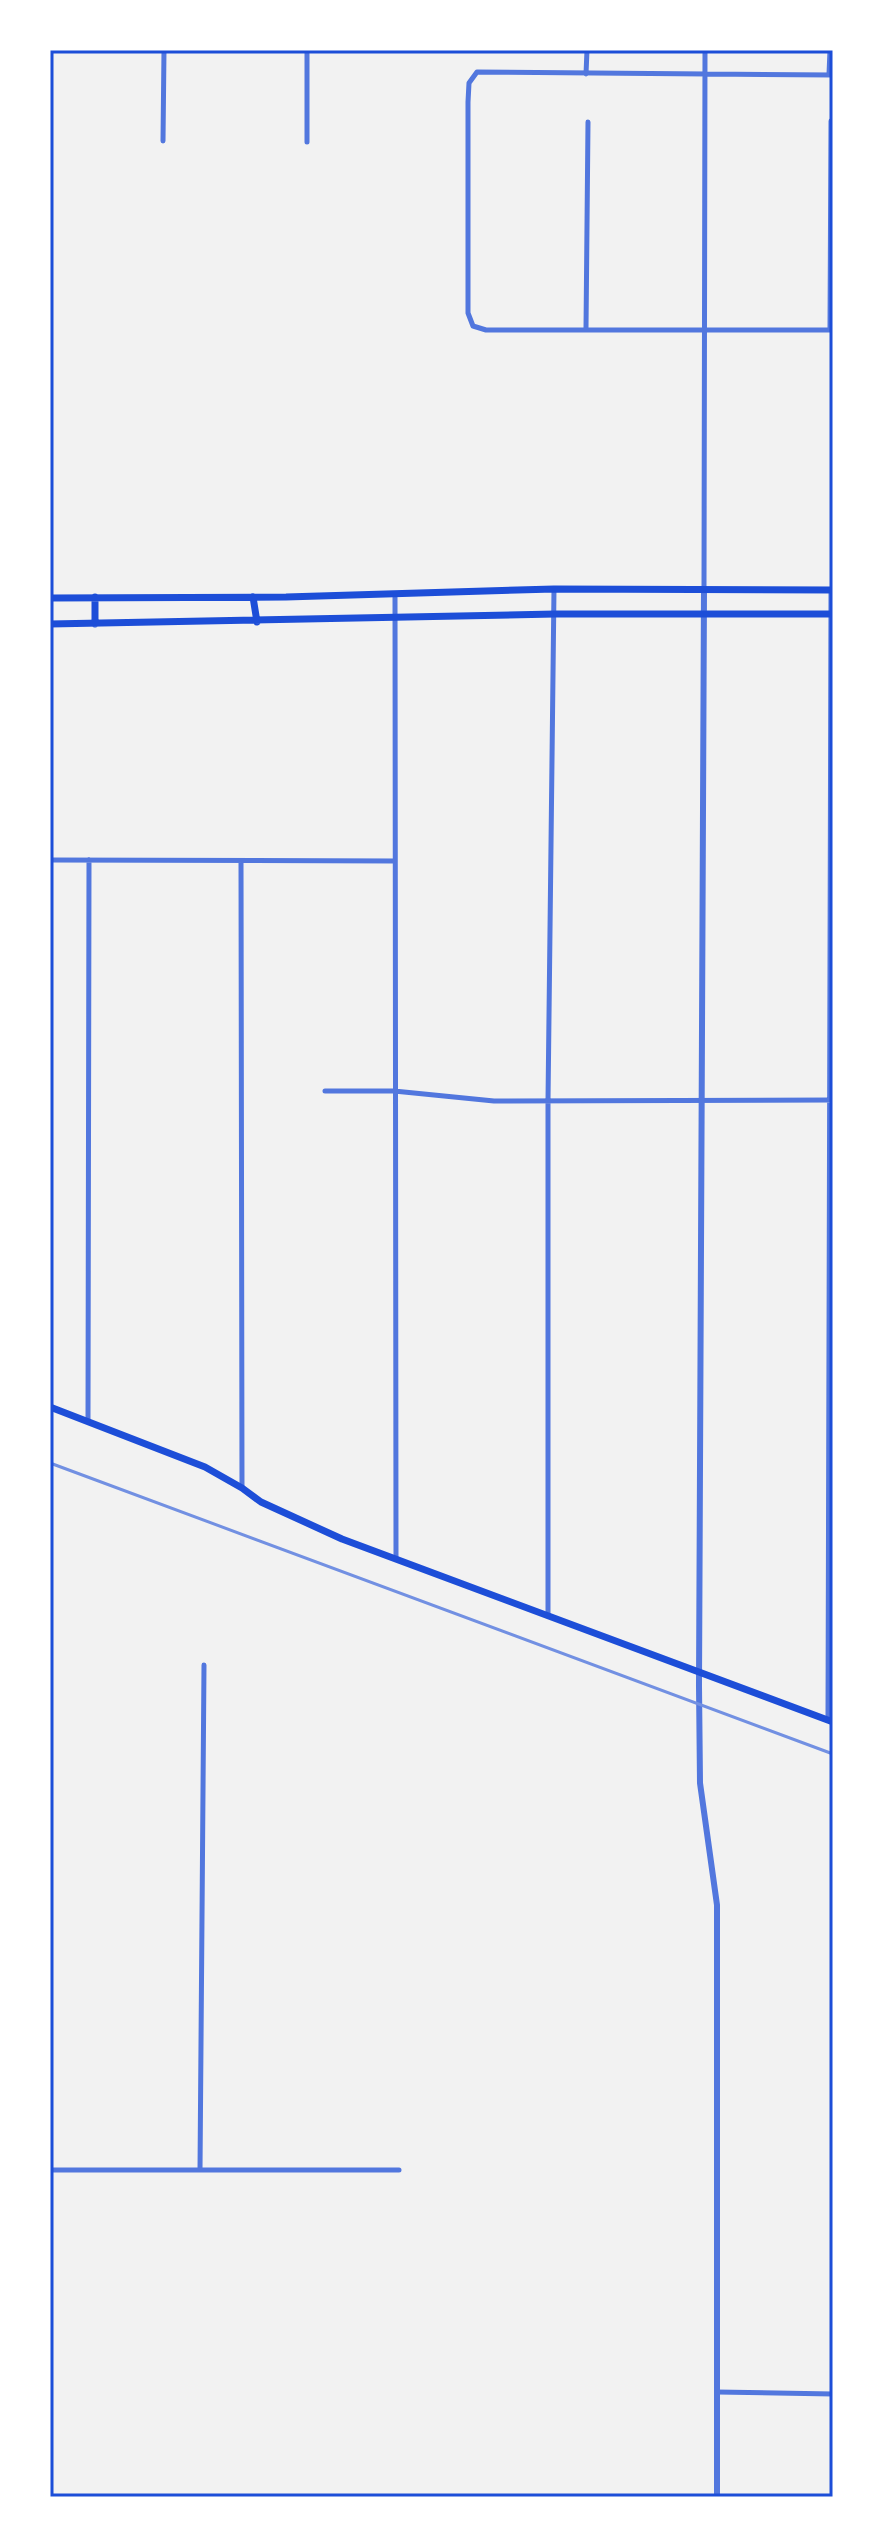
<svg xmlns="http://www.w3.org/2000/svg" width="883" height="2547" viewBox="0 0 883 2547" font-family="'PT Sans',sans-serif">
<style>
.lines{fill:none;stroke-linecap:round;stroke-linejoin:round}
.minor{stroke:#5277de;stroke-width:5}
.tertiary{stroke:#5277de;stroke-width:6}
.secondary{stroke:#1d4ed8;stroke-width:7}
.rail{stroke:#7290e2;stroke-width:3}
.neatline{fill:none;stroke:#1d4ed8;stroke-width:3}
</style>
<rect width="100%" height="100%" fill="#f2f2f2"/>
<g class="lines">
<path class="minor" d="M586,74L587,50
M829,74L830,50
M833,75L477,72L469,83L468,102V313L473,326L486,330H833
M163,141L164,50
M307,142V50
M586,329L588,122
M830,330L831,121
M704,590L705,50
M395,594L396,1559
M50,860L395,861
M241,861L242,1488
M325,1091H394L494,1101L833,1100
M88,1421L89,860
M548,1616V1101L554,589
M828,1720L831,590
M50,2170H399
M200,2170L204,1665
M717,2392L833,2394"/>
<path class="tertiary" d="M704,590L699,1686L700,1783L717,1905V2497"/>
<path class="secondary" d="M95,597V624
M253,597L257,622
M50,598L286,597L554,589L833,590
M50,624L555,614H833
M50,1407L205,1467L242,1488L261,1502L342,1539L833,1722"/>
<path class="rail" d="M50,1463L833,1754"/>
</g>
<rect width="883" height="2547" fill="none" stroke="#ffffff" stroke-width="104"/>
<rect x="52" y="52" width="779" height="2443" class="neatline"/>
</svg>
